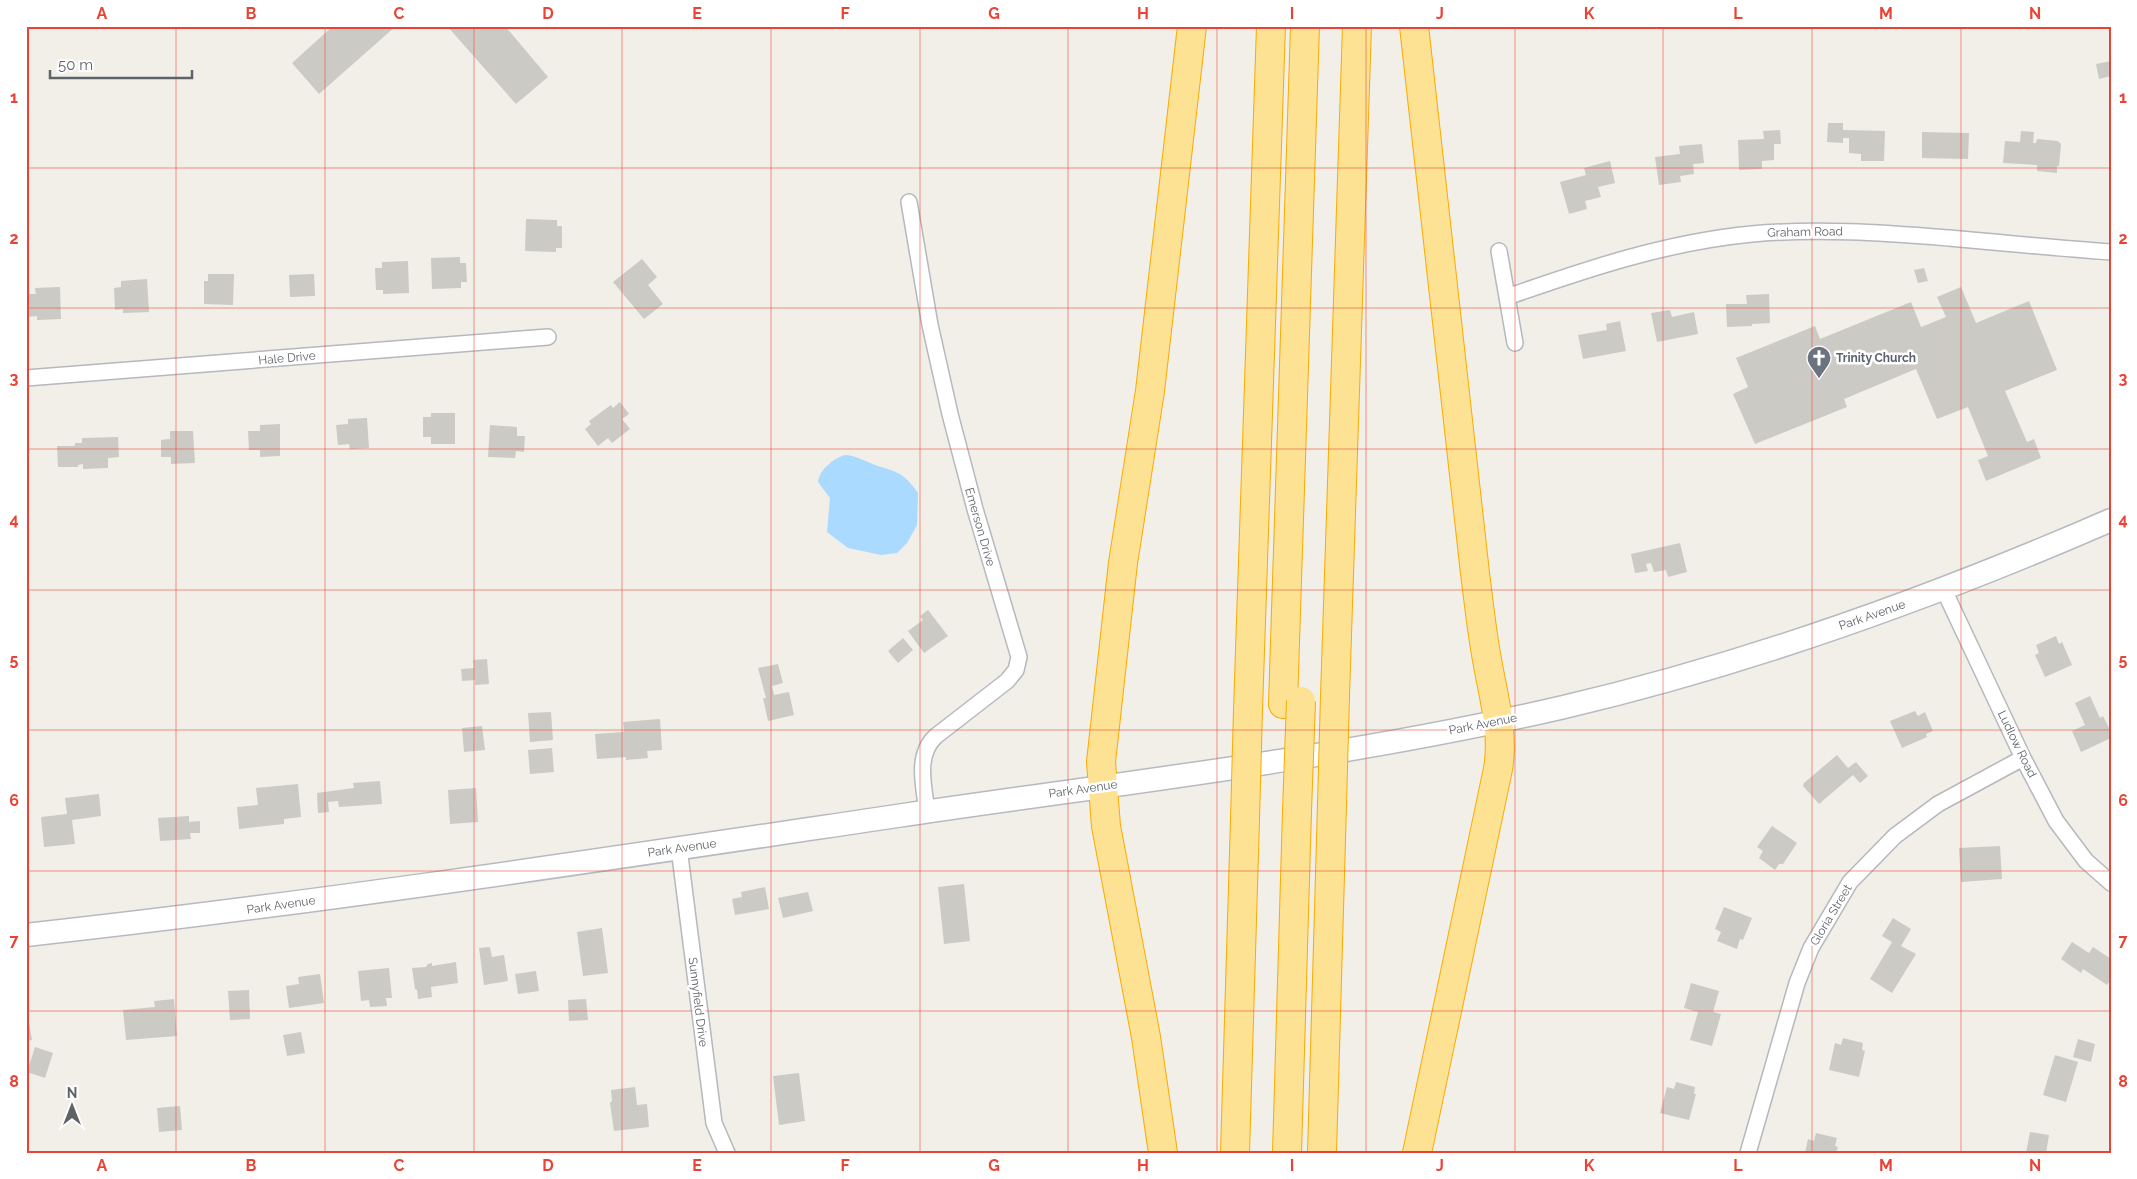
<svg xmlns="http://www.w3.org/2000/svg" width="2137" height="1179" viewBox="0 0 2137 1179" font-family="Raleway,sans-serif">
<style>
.water{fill:#aadaff}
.building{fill:#cccac5}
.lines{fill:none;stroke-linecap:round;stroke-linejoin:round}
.street-casing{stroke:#b5b8bc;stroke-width:18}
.secondary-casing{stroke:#b6babf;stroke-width:25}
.highway-casing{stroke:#f9ab00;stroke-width:30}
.street{stroke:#fff;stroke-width:15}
.secondary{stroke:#fff;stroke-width:22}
.highway{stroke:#fde293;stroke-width:28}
.highway-bridge-casing{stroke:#f9ab00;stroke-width:30;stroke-linecap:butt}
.highway-bridge{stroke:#fde293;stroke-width:28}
.grid{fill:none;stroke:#ea4335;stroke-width:1;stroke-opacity:0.55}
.labels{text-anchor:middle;stroke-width:5;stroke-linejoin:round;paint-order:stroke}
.street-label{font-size:12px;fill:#5f6368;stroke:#fff}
.worship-label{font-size:12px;font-weight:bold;fill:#5b616d;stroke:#fff;text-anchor:start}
.neatline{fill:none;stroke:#ea4335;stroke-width:2}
.grid-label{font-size:16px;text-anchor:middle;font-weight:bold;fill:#ea4335}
</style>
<rect width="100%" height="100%" fill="#f1efe8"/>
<path class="water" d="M845,455C854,455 860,459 868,462C893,473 900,467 918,493L917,525L907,543L897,553L881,555L848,548L827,532L830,498L818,482C820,469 833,459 845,455Z"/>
<path class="building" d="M333,26H396L319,94L292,63Z
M447,26H505L548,77L516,104Z
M2111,61V76L2099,79L2096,64Z
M1828,123H1843V130L1885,131L1884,161H1861V154L1849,153V138H1843V143L1827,142Z
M1780,130L1781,144H1774V160L1762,161V169L1739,170L1738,140L1764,139L1763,131Z
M2021,131L2034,132L2033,143H2036L2037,139L2058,141L2061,144L2059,166H2057V173L2037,171V165L2003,163L2005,141L2020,142Z
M1922,132L1969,133L1968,159L1922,158Z
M1702,144L1704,163L1693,164L1694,174L1680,176L1681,182L1659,185L1655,157L1680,154L1679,146Z
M1610,161L1615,183L1598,187L1601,197L1585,201L1587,209L1569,214L1560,182L1586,175L1584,168Z
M526,219L557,220V226H562V248H556V252L525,251Z
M460,257V263H466L467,282H461V288L432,289L431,258Z
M642,259L657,277L648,285L663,304L644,319L613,282Z
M408,261L409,293L383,294V290H376L375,268H382V262Z
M1924,268L1928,281L1918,283L1914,270Z
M208,274H234L233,305L204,304V281H208Z
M314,274L315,296L290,297L289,275Z
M147,279L149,312L123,313V309L115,310L114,288L121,287V281Z
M60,287L61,319L37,320V316L26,317V294H36L35,288Z
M1961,287L1976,323L2029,301L2057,370L2005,391L2027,442L2034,439L2041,458L1986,481L1978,460L1988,456L1968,407L1937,419L1916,369L1844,399L1847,407L1755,444L1733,394L1748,387L1736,358L1815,326L1820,339L1911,302L1921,327L1946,317L1937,297Z
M1769,294L1770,323L1752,324V326L1727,327L1726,304H1747L1746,295Z
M1670,310L1672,317L1694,312L1698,334L1657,342L1651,313Z
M1620,321L1626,351L1583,359L1578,335L1607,330L1606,324Z
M620,402L629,414L622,419L630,429L612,443L608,438L598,446L585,429L591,424L589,421L611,405L613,408Z
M431,413H455V444H431V437H423V417H431Z
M367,418L369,448L350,449L349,444L338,445L336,425L348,424V419Z
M280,424V456L260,457V450H249L248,431H260V425Z
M490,425L517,427V436H525L524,452L516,451L515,458L488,457Z
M170,431H193L195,463L171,464V457H161V440L170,439Z
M118,437L119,457L108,458V468L83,469V464L78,465V467H58L57,446H75V443H82V438Z
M1680,543L1687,572L1668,577L1666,570L1654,572L1651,563L1646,564L1648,571L1635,573L1631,554Z
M928,610L948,636L924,653L908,631L923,620L920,616Z
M2056,636L2059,644L2062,642L2072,665L2045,677L2035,655L2039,653L2036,645Z
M903,638L913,650L898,663L888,651Z
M487,659L489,684L475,685V680L462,681L461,669L474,668L473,660Z
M778,664L783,683L772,686L774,695L789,692L794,715L768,721L763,698H766L758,668Z
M2090,696L2100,718L2103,716L2111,732V738L2081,752L2072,731L2085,725L2075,703Z
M1915,711L1918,716L1925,712L1933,731L1926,734L1927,737L1902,748L1890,721Z
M551,712L553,740L530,742L528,713Z
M660,719L662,750L647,751L648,758L626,760V757L597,759L595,734L624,732L623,722Z
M482,726L485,750L464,752L462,728Z
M552,748L554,772L530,774L528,750Z
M1837,755L1848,768L1856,762L1868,776L1860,783L1853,775L1819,804L1803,786L1804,783Z
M380,781L382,804L339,807L338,801L328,802L329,812L318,813L317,793L354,788L353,783Z
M298,784L301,817L284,819V824L239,829L237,807L258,805L256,788Z
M476,788L478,822L450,824L448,790Z
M99,794L101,816L72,820L75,844L44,847L41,817L67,814L65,798Z
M189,816V822L200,821V833H190L191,839L160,841L158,818Z
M1772,826L1797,843L1783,864H1779L1775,870L1759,858L1763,851L1757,847Z
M2000,846L2002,879L1961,882L1959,848Z
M964,884L970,941L944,944L938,887Z
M765,887L769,909L735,915L732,899L742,897L741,892Z
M808,892L813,911L783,918L778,898Z
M1724,907L1752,918L1743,940L1740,939L1737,949L1717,941L1721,932L1715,929Z
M1893,918L1911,929L1901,946L1916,954L1892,993L1870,979L1892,942L1882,936Z
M602,928L608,973L583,976L577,932Z
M2072,942L2089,953L2093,947L2111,959V979L2107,985L2083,969L2081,973L2061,959Z
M490,947L492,957L504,955L508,981L484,985L479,948Z
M456,962L458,983L431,987L432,997L418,999L417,990L415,989L412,968L426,967L428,964L432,963V966Z
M389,968L392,998H386L387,1006L370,1007L369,1000L361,1001L358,971Z
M536,971L539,991L518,994L515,974Z
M320,974L324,1003L289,1008L286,986L299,984L298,977Z
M1691,983L1719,991L1713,1012L1721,1014L1712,1046L1690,1040L1698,1012L1684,1008Z
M249,990L250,1019L230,1020L228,991Z
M174,999L177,1036L126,1040L123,1010L155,1007L154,1001Z
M586,999L588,1020L569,1021L568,1000Z
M26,1017H28L32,1040L26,1041Z
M301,1032L305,1053L287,1056L283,1035Z
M1843,1038L1863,1043L1862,1050L1865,1051L1859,1077L1829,1070L1835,1043L1841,1045Z
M2078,1039L2095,1044L2091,1062L2073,1057Z
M35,1047L53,1053L45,1078L27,1072Z
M2055,1055L2078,1062L2066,1102L2043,1095Z
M799,1073L805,1121L779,1125L773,1076Z
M1676,1082L1695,1087L1694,1094H1696L1689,1120L1660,1113L1667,1087L1674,1089Z
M635,1087L637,1105L647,1104L649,1127L614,1131L610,1103L612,1101L611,1090Z
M180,1106L182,1130L159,1132L157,1108Z
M2030,1132L2049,1135L2046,1153H2026Z
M1816,1133L1837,1138L1835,1146L1838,1147L1836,1153H1805L1808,1139L1814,1141Z"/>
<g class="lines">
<defs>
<path id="street" d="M909,202L930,325L950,414L975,509L1019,657L1016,670L1007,681L936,736C915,755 924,787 927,811
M1499,251L1515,343
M1507,297C1587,269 1667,242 1752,234C1818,228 1883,233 1949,238C2003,243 2057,248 2111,252
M26,378L548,337
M1944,590L2023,758L2056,821L2086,861L2111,883
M679,848L714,1123L727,1153
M1748,1153L1797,983L1811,948L1850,882L1895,836L1938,804L2023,758"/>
<path id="secondary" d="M26,935C318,903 607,859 897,816C1120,783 1344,758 1564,707C1752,663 1934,597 2111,520"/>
<path id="highway" d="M1414,26L1475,573C1479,604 1482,635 1488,665C1494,699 1504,734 1498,769L1417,1153
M1335,696L1357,26
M1283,704L1305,26
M1248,710L1271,26
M1163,1153L1146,1037L1106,826L1101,762L1123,563L1150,391L1192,26
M1235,1153L1245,819
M1287,1153L1297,811
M1322,1153L1332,805"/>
</defs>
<use href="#street" class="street-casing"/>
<use href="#secondary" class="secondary-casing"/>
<use href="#highway" class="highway-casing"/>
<use href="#street" class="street"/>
<use href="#secondary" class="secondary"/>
<use href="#highway" class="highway"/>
<defs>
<path id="highway-bridge" d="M1332,805L1335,696
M1297,811L1301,701
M1245,819L1248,710"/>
</defs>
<use href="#highway-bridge" class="highway-bridge-casing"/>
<use href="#highway-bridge" class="highway-bridge"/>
</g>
<path class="grid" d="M176,26V1153M325,26V1153M474,26V1153M622,26V1153M771,26V1153M920,26V1153M1068,26V1153M1217,26V1153M1366,26V1153M1515,26V1153M1663,26V1153M1812,26V1153M1961,26V1153M26,168H2111M26,308H2111M26,449H2111M26,590H2111M26,730H2111M26,871H2111M26,1011H2111"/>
<defs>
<symbol id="church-pin" viewBox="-11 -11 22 30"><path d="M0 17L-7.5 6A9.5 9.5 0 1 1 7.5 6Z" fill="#6b7280" stroke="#fff"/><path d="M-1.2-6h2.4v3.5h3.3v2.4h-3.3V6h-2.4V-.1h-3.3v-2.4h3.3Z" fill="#fff"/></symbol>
</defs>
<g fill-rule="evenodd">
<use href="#church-pin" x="1805" y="344" width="28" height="38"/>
</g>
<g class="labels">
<g class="street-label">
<text transform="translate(1805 232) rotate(-1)" y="4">Graham Road</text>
<text transform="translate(287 358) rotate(-5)" y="4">Hale Drive</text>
<text transform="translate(980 527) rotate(74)" y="4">Emerson Drive</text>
<text transform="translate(1872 615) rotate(-19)" y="4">Park Avenue</text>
<text transform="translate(1483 724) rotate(-11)" y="4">Park Avenue</text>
<text transform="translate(2017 744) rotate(64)" y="4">Ludlow Road</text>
<text transform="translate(1083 789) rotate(-8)" y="4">Park Avenue</text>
<text transform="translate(682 848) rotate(-8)" y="4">Park Avenue</text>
<text transform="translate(281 905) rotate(-8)" y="4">Park Avenue</text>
<text transform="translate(1831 915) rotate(-59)" y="4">Gloria Street</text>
<text transform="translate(698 1002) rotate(83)" y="4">Sunnyfield Drive</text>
</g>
<g class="worship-label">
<text x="1836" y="362">Trinity Church</text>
</g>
</g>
<rect width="2137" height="1179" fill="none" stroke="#ffffff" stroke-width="55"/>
<g transform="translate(72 1106)" stroke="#ffffff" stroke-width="4" paint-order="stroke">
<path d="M0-4L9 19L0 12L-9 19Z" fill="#5f6368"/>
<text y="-8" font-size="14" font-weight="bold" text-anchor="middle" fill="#5f6368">N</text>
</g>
<path d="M50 70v8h142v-8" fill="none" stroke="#5f6368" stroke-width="2.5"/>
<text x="58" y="70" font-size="15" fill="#5f6368" stroke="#ffffff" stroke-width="4" paint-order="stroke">50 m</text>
<rect x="28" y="28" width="2082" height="1124" class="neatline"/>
<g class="grid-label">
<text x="102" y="19">A</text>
<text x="251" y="19">B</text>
<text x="399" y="19">C</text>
<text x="548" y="19">D</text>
<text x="697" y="19">E</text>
<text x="845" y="19">F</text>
<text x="994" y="19">G</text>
<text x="1143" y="19">H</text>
<text x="1292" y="19">I</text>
<text x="1440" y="19">J</text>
<text x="1589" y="19">K</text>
<text x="1738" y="19">L</text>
<text x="1886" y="19">M</text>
<text x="2035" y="19">N</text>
<text x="14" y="103">1</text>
<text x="2123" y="103">1</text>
<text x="14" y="244">2</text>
<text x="2123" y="244">2</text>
<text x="14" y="384">3</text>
<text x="2123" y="384">3</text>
<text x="14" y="525">4</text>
<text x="2123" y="525">4</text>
<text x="14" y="665">5</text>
<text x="2123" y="665">5</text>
<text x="14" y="806">6</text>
<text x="2123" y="806">6</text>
<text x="14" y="946">7</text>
<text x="2123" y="946">7</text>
<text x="14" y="1087">8</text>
<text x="2123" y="1087">8</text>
<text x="102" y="1171">A</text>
<text x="251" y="1171">B</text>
<text x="399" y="1171">C</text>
<text x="548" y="1171">D</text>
<text x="697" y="1171">E</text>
<text x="845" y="1171">F</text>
<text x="994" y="1171">G</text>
<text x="1143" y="1171">H</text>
<text x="1292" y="1171">I</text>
<text x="1440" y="1171">J</text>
<text x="1589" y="1171">K</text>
<text x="1738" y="1171">L</text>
<text x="1886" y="1171">M</text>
<text x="2035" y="1171">N</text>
</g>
</svg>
